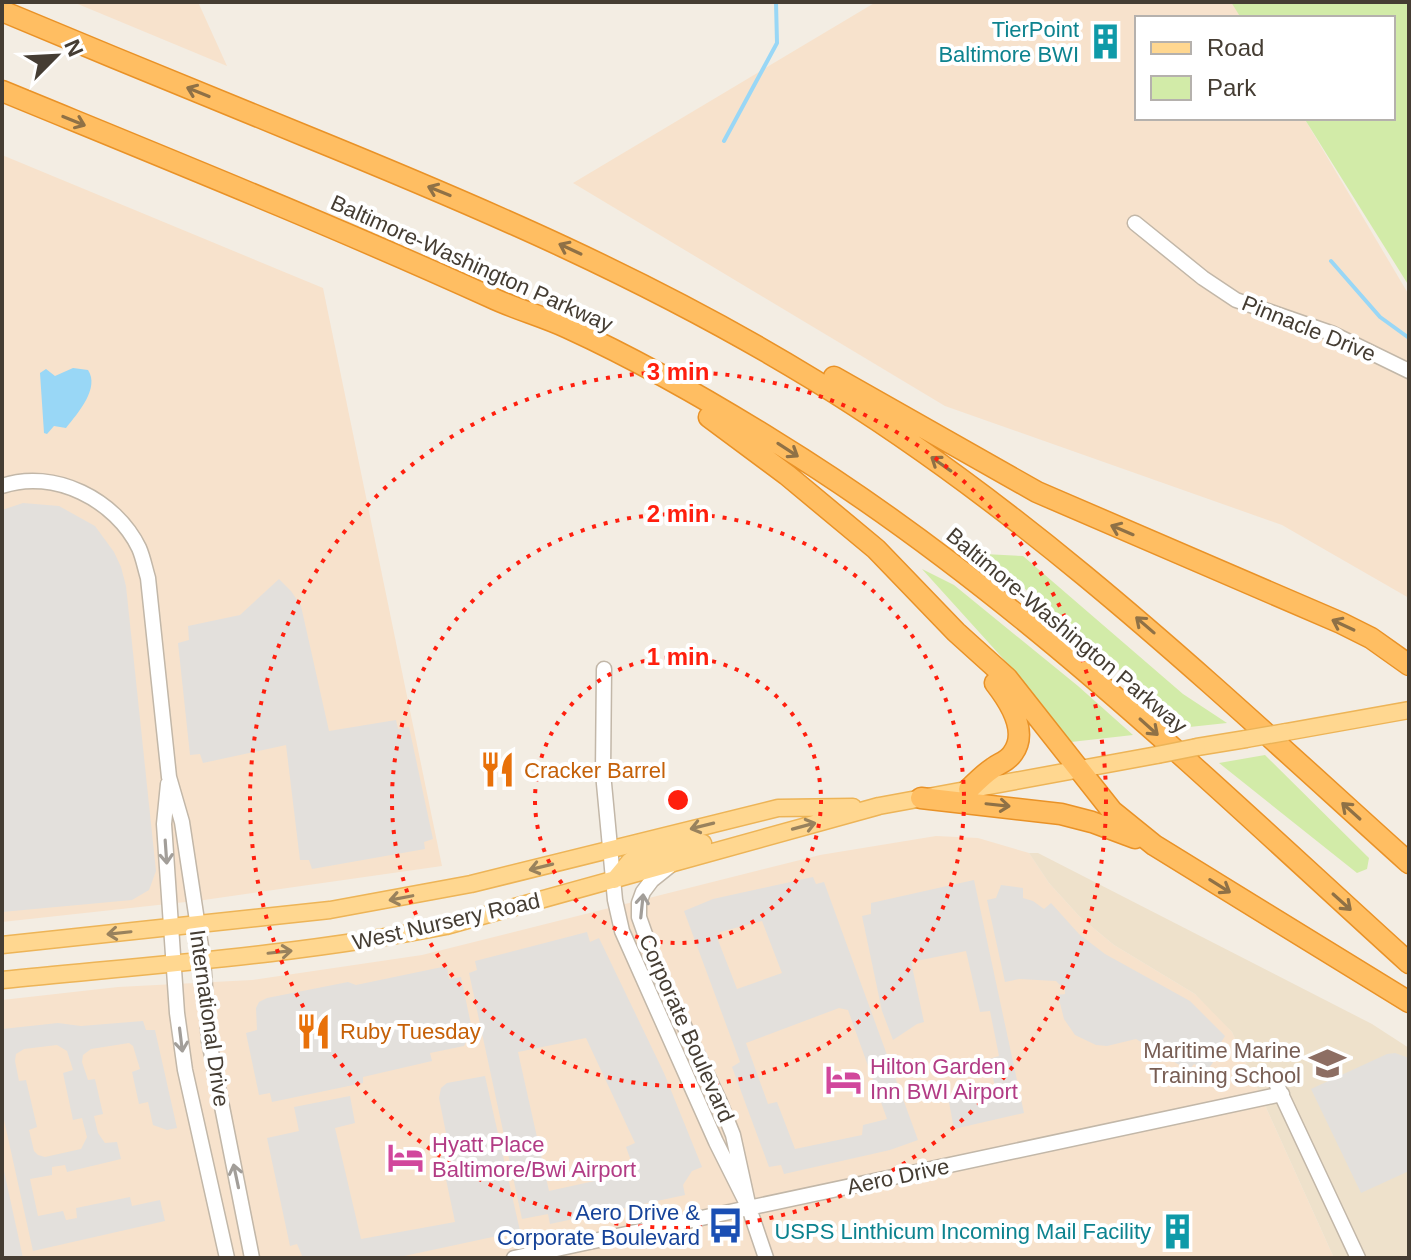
<svg xmlns="http://www.w3.org/2000/svg" width="1411" height="1260" viewBox="0 0 1411 1260" font-family="Helvetica,sans-serif">
<style>
.commercial{fill:#f7e2cc}
.education{fill:#eee1cb}
.green{fill:#d2eba8}
.parking{fill:#e3e0dc;fill-rule:evenodd}
.water{fill:#99d7f6}
.lines{fill:none;stroke-linecap:round;stroke-linejoin:round}
.stream{stroke:#99d7f6;stroke-width:4}
.minor-casing{stroke:#c2b7a8;stroke-width:17}
.major-casing{stroke:#edb457;stroke-width:19}
.highway-casing{stroke:#e99227;stroke-width:23}
.minor{stroke:#fff;stroke-width:14}
.major{stroke:#ffd790;stroke-width:16}
.highway{stroke:#ffbe62;stroke-width:20}
.major-bridge-casing{stroke:#edb457;stroke-width:19;stroke-linecap:butt}
.major-bridge{stroke:#ffd790;stroke-width:16}
.oneway{stroke:#8f7146}
.oneway2{stroke:#99825d}
.oneway3{stroke:#a29e99}
.ring{fill:none;stroke:#ff1f0e;stroke-width:4;stroke-dasharray:4 8}
.labels{text-anchor:middle;stroke-width:8;stroke-linejoin:round;paint-order:stroke}
.culture-label{font-size:22px;fill:#0d838f;stroke:#fff;text-anchor:end}
.street-label{font-size:22px;fill:#453d33;stroke:#fff}
.food-label{font-size:22px;fill:#c56008;stroke:#fff;text-anchor:start}
.education-label{font-size:22px;fill:#785e54;stroke:#fff;text-anchor:end}
.hotel-label{font-size:22px;fill:#b23c85;stroke:#fff;text-anchor:start}
.transit-label{font-size:22px;fill:#164399;stroke:#fff;text-anchor:end}
.centre{fill:#ff1f0e;stroke:#fff;stroke-width:4}
.ring-label{font-size:24px;text-anchor:middle;font-weight:bold;fill:#ff1f0e;stroke:#fff;stroke-width:8;stroke-linejoin:round;paint-order:stroke}
</style>
<rect width="100%" height="100%" fill="#f3ede3"/>
<path class="commercial" d="M73,2H198L227,66Z
M876,2H1235L1245,18H1137V118H1304L1409,295V598L1282,525L945,406L573,183Z
M2,155L323,288L442,866L204,900L2,922Z
M936,836L978,838L1029,853L1049,883L1080,917L1114,945L1195,994L1211,1009L1232,1032L1334,1258H2V1000L118,987L252,980L422,955L820,855Z"/>
<path class="education" d="M1029,853H1038L1372,1024L1409,1048V1258H1334L1232,1032L1195,994L1114,945L1080,917L1049,883Z"/>
<path class="green" d="M1231,2H1409V286L1304,118H1393V18H1241Z
M984,554L1023,556L1183,694L1227,723L1180,728L1111,662Z
M922,569L954,585L1078,686L1133,735L1071,742L1017,674Z
M1265,755L1369,858L1367,869L1357,873L1219,763Z"/>
<path class="parking" d="M23,503L59,506L95,526L114,552L121,567L126,586L156,871L149,890L132,900L2,912V510Z
M279,579L291,591L301,606L329,731L396,720L398,729L409,727L433,839L424,842L425,849L312,869L309,860H300L286,745L203,763L200,754L190,755L178,643L189,640L188,626L240,615Z
M813,877L816,884L824,882L918,1140L890,1150L784,1174L781,1165L769,1167L732,1067L740,1062L684,911L713,899ZM762,921L782,973L737,989L718,940L720,932ZM839,1008L848,1010L887,1119L863,1125L862,1135L795,1149L777,1102L768,1104L746,1043Z
M974,880L1024,1113L954,1129L948,1097L995,1087L989,1059L999,1056L990,1011L980,1012L966,951L911,962L924,1022L917,1024L893,1040L882,1011L862,916L871,914V903Z
M1001,885L1023,888V898L1033,901L1044,909L1051,903L1079,934L1105,954L1190,1001L1225,1036L1220,1044L1221,1051L1207,1071L1194,1064L1185,1076L1178,1072L1181,1066L1136,1039L1107,1046L1096,1045L1075,1035L1064,1019L1058,995L1065,994V990L1056,981L1019,979L1005,982L987,900L996,898Z
M587,932L590,942L599,938L664,1073L702,1167L692,1171L683,1185L685,1195L550,1224L548,1214L522,1219L469,973L477,970L475,961ZM586,1038L635,1143L626,1147L635,1172L549,1191L518,1052Z
M447,966L449,979L461,977L474,1039L467,1040L464,1046L430,1053L432,1061L363,1077V1083L272,1102L270,1093L259,1095L246,1033L257,1030L256,1008L259,1002L267,998L348,982L356,985Z
M143,1021L146,1030H155L177,1128L167,1130L153,1125L148,1102L139,1104L132,1072L140,1069L133,1046L129,1043L91,1049L83,1055L82,1062L88,1080L95,1079L103,1114L94,1116L98,1133L105,1143L117,1142L121,1159L67,1172L65,1165L52,1167V1175L30,1179L38,1216L63,1211L66,1220L77,1218L76,1208L130,1197L132,1206L160,1200L165,1221L33,1251L2,1111V1029L58,1023L81,1026ZM57,1045L67,1051L73,1070L63,1073L73,1120L82,1118L87,1137L81,1149L45,1157L38,1155L34,1151L29,1130L37,1127L26,1080L19,1081L15,1061L16,1054L24,1049Z
M1395,1053L1409,1058V1171L1361,1193L1311,1089L1387,1054Z
M485,1076L520,1231L395,1258H303L297,1244L290,1246L267,1138L299,1131L294,1107L350,1096L355,1123L335,1128L361,1239L455,1222L440,1151L449,1148L439,1098L441,1088L447,1083Z
M2,1162L23,1258H2Z"/>
<path class="water" d="M73,368L88,370C100,388 78,413 66,428L54,426L47,434L44,433L40,373L46,369L55,376Z"/>
<g class="lines">
<path class="stream" d="M724,141L777,43L776,2
M1331,261L1380,317L1409,338"/>
<defs>
<path id="minor" d="M1135,223L1203,278L1236,300L1331,333L1409,371
M2,486C54,468 116,500 139,548C143,557 145,568 148,578L169,777L182,822L203,960L209,1041L252,1258
M604,669L603,773L615,900L622,931L716,1142L749,1208
M168,784L164,824L177,1013L185,1070L227,1258
M672,864L652,880L643,892L639,903V917L657,968L719,1100L733,1135L749,1208L766,1258
M1275,1081L1358,1258
M514,1258L1282,1094"/>
<path id="major" d="M1286,732L1409,710
M1197,747L1246,739
M614,880L630,861L703,843
M2,945L330,910L471,884L778,808L853,807
M2,980C150,965 299,955 446,926L879,806L1157,755"/>
<path id="highway" d="M2,11C102,53 203,94 303,135C480,207 651,280 814,380C1034,514 1219,692 1409,863
M2,91C165,158 329,224 490,297C515,309 542,316 568,328C638,360 708,400 774,441C1009,585 1206,779 1409,963
M834,377L1037,492L1341,623L1371,638L1409,665
M709,417L787,475L876,549L956,632L1007,678L1112,811L1154,845L1409,1002
M969,789C976,782 984,774 993,768C1000,763 1008,761 1013,753C1029,731 1009,701 995,683
M921,798L1061,814L1092,822L1135,838"/>
</defs>
<use href="#minor" class="minor-casing"/>
<use href="#major" class="major-casing"/>
<use href="#highway" class="highway-casing"/>
<use href="#minor" class="minor"/>
<use href="#major" class="major"/>
<use href="#highway" class="highway"/>
<defs>
<path id="major-bridge" d="M1246,739L1286,732
M1157,755L1197,747"/>
</defs>
<use href="#major-bridge" class="major-bridge-casing"/>
<use href="#major-bridge" class="major-bridge"/>
</g>
<defs><path id="oneway-shaft" d="M-6 0H5M1.5-3L5.5 0L1.5 3" fill="none" stroke-width="1.6" stroke-linecap="round" stroke-linejoin="round" transform="scale(2)"/></defs>
<g class="oneway">
<use href="#oneway-shaft" transform="translate(198 92) rotate(-158)"/>
<use href="#oneway-shaft" transform="translate(74 121) rotate(22)"/>
<use href="#oneway-shaft" transform="translate(439 191) rotate(-158)"/>
<use href="#oneway-shaft" transform="translate(570 249) rotate(-155)"/>
<use href="#oneway-shaft" transform="translate(788 450) rotate(33)"/>
<use href="#oneway-shaft" transform="translate(941 464) rotate(-145)"/>
<use href="#oneway-shaft" transform="translate(1122 530) rotate(-157)"/>
<use href="#oneway-shaft" transform="translate(1145 625) rotate(-139)"/>
<use href="#oneway-shaft" transform="translate(1343 625) rotate(-155)"/>
<use href="#oneway-shaft" transform="translate(1149 727) rotate(42)"/>
<use href="#oneway-shaft" transform="translate(998 805) rotate(6)"/>
<use href="#oneway-shaft" transform="translate(1351 811) rotate(-138)"/>
<use href="#oneway-shaft" transform="translate(1220 886) rotate(32)"/>
<use href="#oneway-shaft" transform="translate(1342 902) rotate(42)"/>
</g>
<g class="oneway2">
<use href="#oneway-shaft" transform="translate(702 826) rotate(166)"/>
<use href="#oneway-shaft" transform="translate(804 826) rotate(-15)"/>
<use href="#oneway-shaft" transform="translate(541 867) rotate(166)"/>
<use href="#oneway-shaft" transform="translate(401 898) rotate(169)"/>
<use href="#oneway-shaft" transform="translate(119 933) rotate(174)"/>
<use href="#oneway-shaft" transform="translate(280 952) rotate(-6)"/>
</g>
<g class="oneway3">
<use href="#oneway-shaft" transform="translate(166 852) rotate(86)"/>
<use href="#oneway-shaft" transform="translate(642 906) rotate(-84)"/>
<use href="#oneway-shaft" transform="translate(181 1040) rotate(83)"/>
<use href="#oneway-shaft" transform="translate(236 1176) rotate(-102)"/>
</g>
<g class="ring">
<circle cx="678" cy="800" r="143"/>
<circle cx="678" cy="800" r="286"/>
<circle cx="678" cy="800" r="428"/>
</g>
<defs>
<symbol id="building-bare" viewBox="-9 -9 18 18"><path d="M-4-6H4V6H1V3H-1V6H-4ZM-2.5-4.3h1.7v1.8h-1.7ZM.8-4.3h1.7v1.8H.8ZM-2.5-1h1.7V.8h-1.7ZM.8-1h1.7V.8H.8Z" fill="#0f9aa8" stroke="#fff" stroke-width="2.5" paint-order="stroke"/></symbol>
<symbol id="restaurant-bare" viewBox="-9 -9 18 18"><path d="M-5-6h1v4h1v-4h1v4h1v-4h1v5L-1.5 .5V6h-2V.5L-5-1ZM5-6V6H3V1.5H1.5Q1.5-4 5-6Z" fill="#e8710a" stroke="#fff" stroke-width="2.5" paint-order="stroke"/></symbol>
<symbol id="school-bare" viewBox="-9 -9 18 18"><path d="M0-5L7-2L0 1L-7-2ZM-4 1L0 2.5L4 1V4Q0 6-4 4Z" fill="#8d6e63" stroke="#fff" stroke-width="2.5" paint-order="stroke"/></symbol>
<symbol id="hotel-bare" viewBox="-9 -9 18 18"><path d="M-6-4.5h1.5V1H6V5H4.5V3h-9V5H-6ZM-4 0a1.8 1.8 0 1 1 3.6 0ZM.5 0V-2.5h3Q6-2.5 6 0Z" fill="#d1479c" stroke="#fff" stroke-width="2.5" paint-order="stroke"/></symbol>
<symbol id="bus-bare" viewBox="-9 -9 18 18"><path d="M-5-6H5V4H4V6H2V4H-2V6H-4V4H-5ZM-3.5-4V0h7V-4ZM-3.5 1.2v1.5H-2V1.2ZM2 1.2v1.5H3.5V1.2Z" fill="#1a4fb4" stroke="#fff" stroke-width="2.5" paint-order="stroke"/></symbol>
</defs>
<g fill-rule="evenodd">
<use href="#building-bare" x="1080" y="16" width="51" height="51"/>
<use href="#restaurant-bare" x="472" y="744" width="51" height="51"/>
<use href="#restaurant-bare" x="288" y="1006" width="51" height="51"/>
<use href="#school-bare" x="1302" y="1038" width="51" height="51"/>
<use href="#hotel-bare" x="818" y="1054" width="51" height="51"/>
<use href="#hotel-bare" x="380" y="1132" width="51" height="51"/>
<use href="#bus-bare" x="700" y="1200" width="51" height="51"/>
<use href="#building-bare" x="1152" y="1206" width="51" height="51"/>
</g>
<g class="labels">
<g class="culture-label">
<text x="1079" y="37">TierPoint<tspan x="1079" dy="25">Baltimore BWI</tspan></text>
<text x="1151" y="1239">USPS Linthicum Incoming Mail Facility</text>
</g>
<g class="street-label">
<text transform="translate(472 263) rotate(24)" y="8">Baltimore-Washington Parkway</text>
<text transform="translate(1309 328) rotate(22)" y="8">Pinnacle Drive</text>
<text transform="translate(1067 630) rotate(40)" y="8">Baltimore-Washington Parkway</text>
<text transform="translate(446 921) rotate(-13)" y="8">West Nursery Road</text>
<text transform="translate(210 1018) rotate(82)" y="8">International Drive</text>
<text transform="translate(687 1028) rotate(66)" y="8">Corporate Boulevard</text>
<text transform="translate(898 1176) rotate(-12)" y="8">Aero Drive</text>
</g>
<g class="food-label">
<text x="524" y="778">Cracker Barrel</text>
<text x="340" y="1039">Ruby Tuesday</text>
</g>
<g class="education-label">
<text x="1301" y="1058">Maritime Marine<tspan x="1301" dy="25">Training School</tspan></text>
</g>
<g class="hotel-label">
<text x="870" y="1074">Hilton Garden<tspan x="870" dy="25">Inn BWI Airport</tspan></text>
<text x="432" y="1152">Hyatt Place<tspan x="432" dy="25">Baltimore/Bwi Airport</tspan></text>
</g>
<g class="transit-label">
<text x="700" y="1220">Aero Drive &amp;<tspan x="700" dy="25">Corporate Boulevard</tspan></text>
</g>
</g>
<circle cx="678" cy="800" r="12" class="centre"/>
<g class="ring-label">
<text x="678" y="380">3 min</text>
<text x="678" y="522">2 min</text>
<text x="678" y="665">1 min</text>
</g>
<rect width="1411" height="1260" fill="none" stroke="#453d33" stroke-width="8"/>
<rect x="1135" y="16" width="260" height="104" fill="#ffffff" stroke="#b5b1ad" stroke-width="2"/>
<rect x="1151" y="42" width="40" height="12" fill="#ffd790" stroke="#b5b1ad" stroke-width="2"/>
<text x="1207" y="56" font-size="24" fill="#453d33">Road</text>
<rect x="1151" y="76" width="40" height="24" fill="#d2eba8" stroke="#b5b1ad" stroke-width="2"/>
<text x="1207" y="96" font-size="24" fill="#453d33">Park</text>
<g transform="translate(56 56) rotate(66)" stroke="#ffffff" stroke-width="6" paint-order="stroke">
<path d="M0-6L14 30L0 20L-14 30Z" fill="#453d33"/>
<text y="-12" font-size="22" font-weight="bold" text-anchor="middle" fill="#453d33">N</text>
</g>
</svg>
